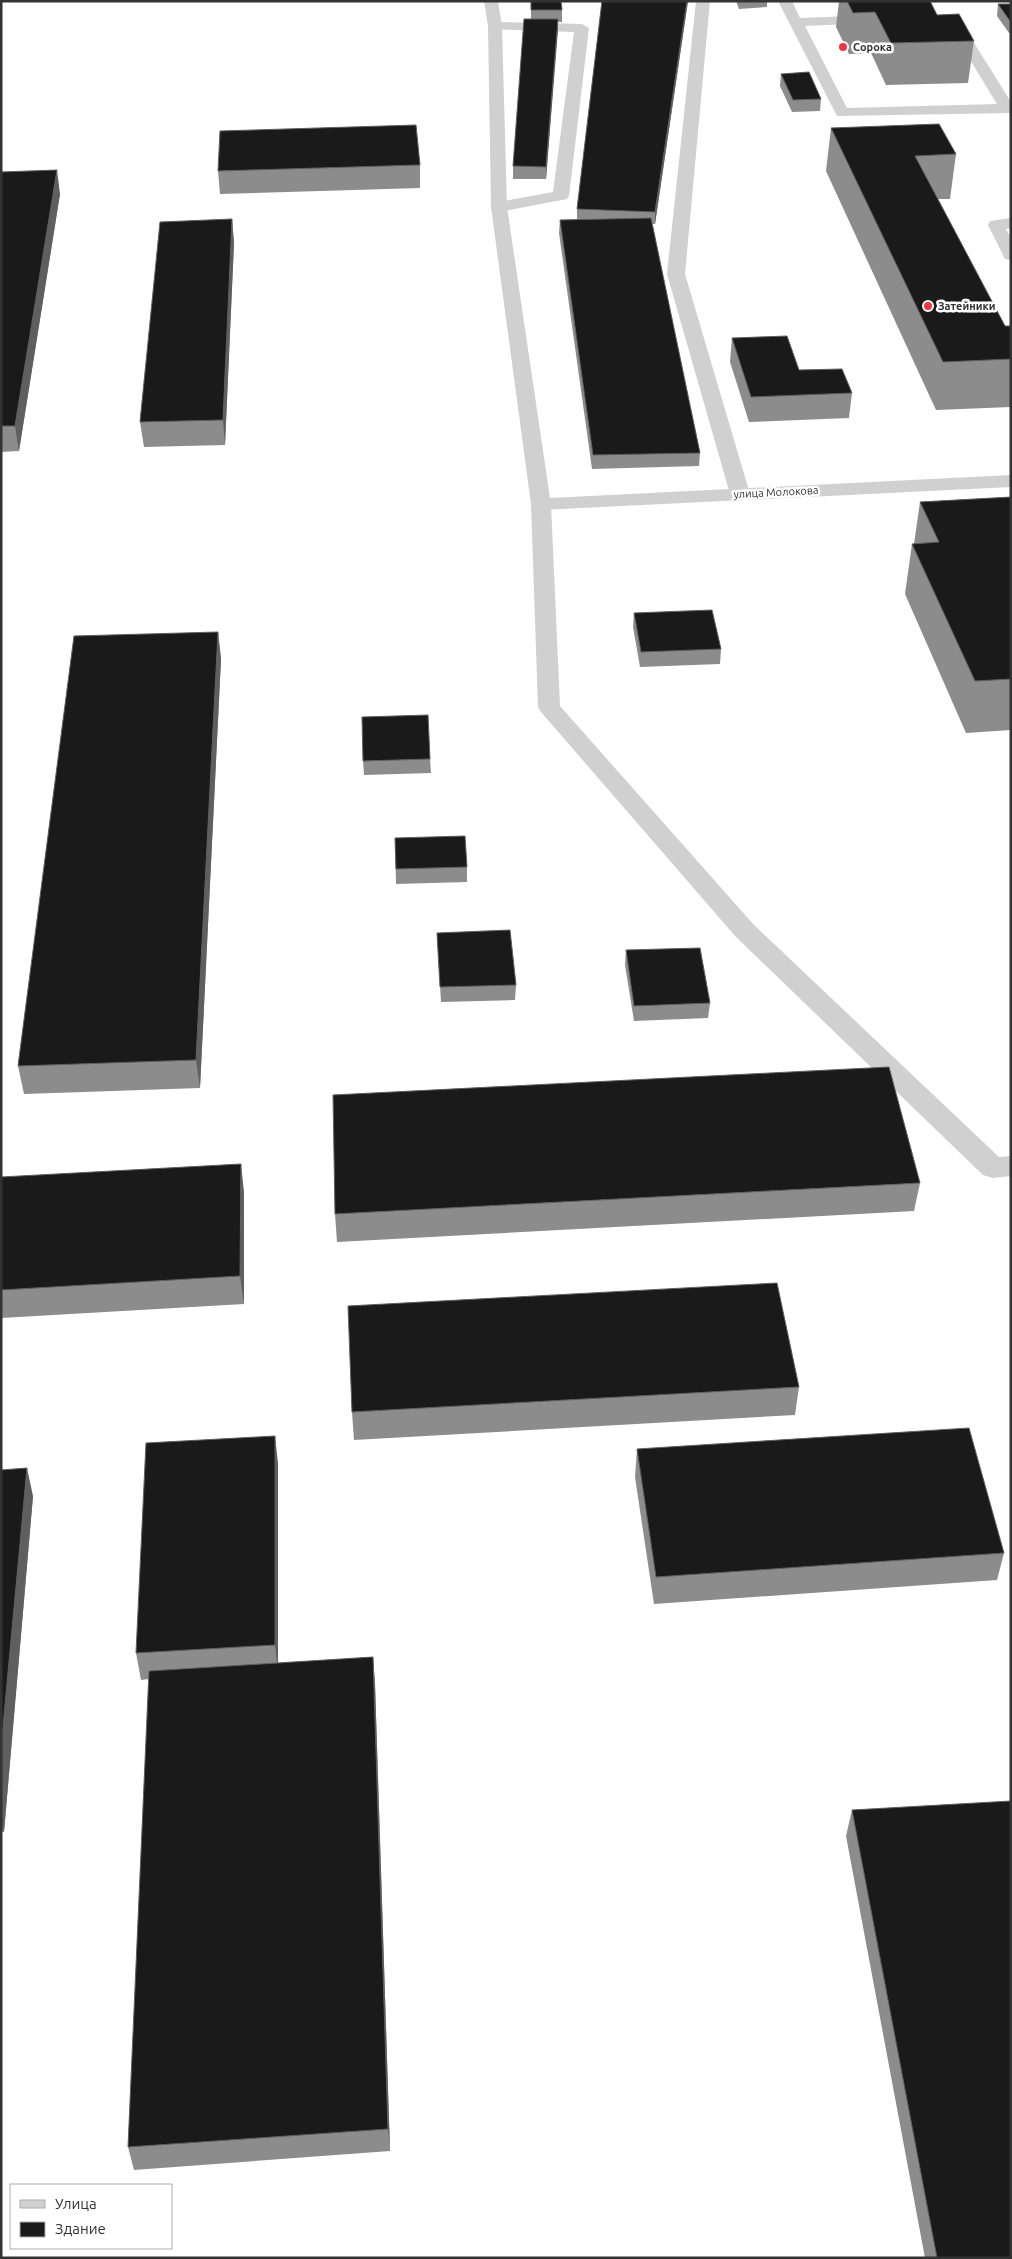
<svg xmlns="http://www.w3.org/2000/svg" width="1012" height="2259" viewBox="0 0 1012 2259" font-family="Ubuntu,sans-serif">
<style>
.lines{fill:none;stroke-linecap:round;stroke-linejoin:round}
.service{fill:#d0d0d0;fill-rule:evenodd}
.minor{fill:#d0d0d0;fill-rule:evenodd}
.wall{fill:#8c8c8c}
.shaded-wall{fill:#5f5f5f}
.building{fill:#1a1a1a;stroke:#5f5f5f}
.poi-dot{fill:#e63946;stroke:#fff;stroke-width:2}
.labels{text-anchor:middle;stroke-width:5;stroke-linejoin:round;paint-order:stroke}
.far-poi-label{font-size:11px;font-weight:bold;fill:#333;stroke:#fff;text-anchor:start}
.far-street-label{font-size:11px;fill:#333;stroke:#fff}
</style>
<rect width="100%" height="100%" fill="#fff"/>
<g class="lines">
<path class="service" d="M696,1H710L685,274L750,494L747,498L740,500L733,498L730,494L667,274Z
M778,1H792L800,18L874,15L881,19L874,23L805,26L847,108L997,104L945,19L952,15L959,19L1011,102V113L837,116Z
M495,22L582,24L589,28L569,196L567,199L499,212L493,210L491,207L493,204L499,202L553,192L574,32L490,29L488,26L490,23Z
M1011,218V228L1006,229L1011,238V260L1005,259L988,225L990,221Z
M541,498L548,500L551,504L560,706L754,925L999,1157L1011,1156V1176L993,1178L983,1175L736,937L541,712L538,707L531,504L534,500Z"/>
<path class="minor" d="M484,1H498L502,26L507,207L550,498L1011,475V487L541,510L534,508L531,504L491,207L488,26Z"/>
</g>
<path class="wall" d="M531,1L562,10V22H558L546,179H513V166L531,19Z
M602,1H688L655,224H652L700,453L699,466L592,469L559,233L560,220H577V209Z
M736,1H767V7L739,9Z
M839,1H930L937,15L974,41L968,83L886,85L871,53L849,54L836,27Z
M998,4H1011V33H1009L997,16Z
M781,74L821,99L820,111L792,112L780,86Z
M831,128L956,154L950,199H938L1005,326H1011V407L936,410L826,171Z
M420,165V188L220,194L218,171Z
M1,172L60,194L19,451L1,452Z
M232,219L234,243L225,445L144,447L140,422Z
M732,338L799,370L852,393L849,418L749,422L730,362Z
M1011,497V730L966,733L905,594L912,544H914L920,502Z
M634,613L721,649L720,664L640,667L633,627Z
M218,632L221,659L200,1088L24,1094L18,1066Z
M430,759L431,773L364,775L363,761Z
M395,838L467,867V882L396,884Z
M437,933L516,985L515,1000L441,1002Z
M626,950L710,1003L708,1018L634,1021L625,965Z
M1,1177L244,1192V1304L1,1318Z
M920,1183L914,1211L337,1242L335,1214Z
M799,1387L795,1415L354,1440L352,1412Z
M637,1449L1004,1553L997,1580L654,1604L635,1477Z
M278,1463V1663L373,1657L375,1684L390,2151L134,2170L128,2147L149,1679L141,1680L136,1653Z
M1,1470L33,1496L4,1832H1Z
M852,1810L1011,2258H925L846,1836Z"/>
<path class="shaded-wall" d="M687,1H688L655,224V212Z
M558,19V30L546,179V167Z
M57,170L60,194L19,451L15,426Z
M232,219L234,243L225,445L223,420Z
M218,632L221,659L200,1088L196,1060Z
M241,1164L244,1192V1304L240,1276Z
M275,1436L278,1463V1671L275,1645Z
M27,1468L33,1496L4,1832L1,1823V1748Z
M373,1657L375,1684L390,2151L388,2129Z"/>
<path class="building" d="M531,1H561L562,10H531Z
M602,1H687L655,212L577,209Z
M847,1H930L937,15L959,14L974,41L891,43L875,12L853,13Z
M998,4H1011V21H1010Z
M524,19H558L546,167L513,166Z
M809,72L821,99L793,100L781,74Z
M939,124L956,154L915,156L1005,326H1011V359L943,362L831,128Z
M416,125L420,165L218,171L220,131Z
M57,170L15,426H1V172Z
M651,218L700,453L593,455L560,220Z
M232,219L223,420L140,422L160,222Z
M787,336L799,370L842,369L852,393L751,397L732,338Z
M1011,497V679L975,681L912,544L939,542L920,502Z
M712,610L721,649L641,652L634,613Z
M218,632L196,1060L18,1066L74,636Z
M428,715L430,759L363,761L362,717Z
M465,836L467,867L396,869L395,838Z
M510,930L516,985L440,987L437,933Z
M700,948L710,1003L634,1006L626,950Z
M889,1067L920,1183L335,1214L333,1095Z
M241,1164L240,1276L1,1290V1177Z
M777,1283L799,1387L352,1412L348,1306Z
M969,1428L1004,1553L656,1577L637,1449Z
M275,1436V1645L136,1653L146,1443Z
M27,1468L1,1748V1470Z
M373,1657L388,2129L128,2147L149,1671Z
M1011,1801V2258H937L852,1810Z"/>
<g class="poi-dot">
<circle cx="843" cy="47" r="5"/>
<circle cx="928" cy="306" r="5"/>
</g>
<g class="labels">
<g class="far-poi-label">
<text x="853" y="51">Сорока</text>
<text x="938" y="310">Затейники</text>
</g>
<g class="far-street-label">
<text transform="translate(776 492) rotate(-3)" y="4">улица Молокова</text>
</g>
</g>
<rect width="1012" height="2259" fill="none" stroke="#333333" stroke-width="5"/>
<rect x="10" y="2184" width="162" height="65" fill="#ffffff" stroke="#adadad"/>
<rect x="20" y="2200" width="25" height="8" fill="#d0d0d0" stroke="#adadad"/>
<text x="55" y="2209" font-size="15" fill="#333333">Улица</text>
<rect x="20" y="2222" width="25" height="15" fill="#1a1a1a" stroke="#adadad"/>
<text x="55" y="2234" font-size="15" fill="#333333">Здание</text>
</svg>
